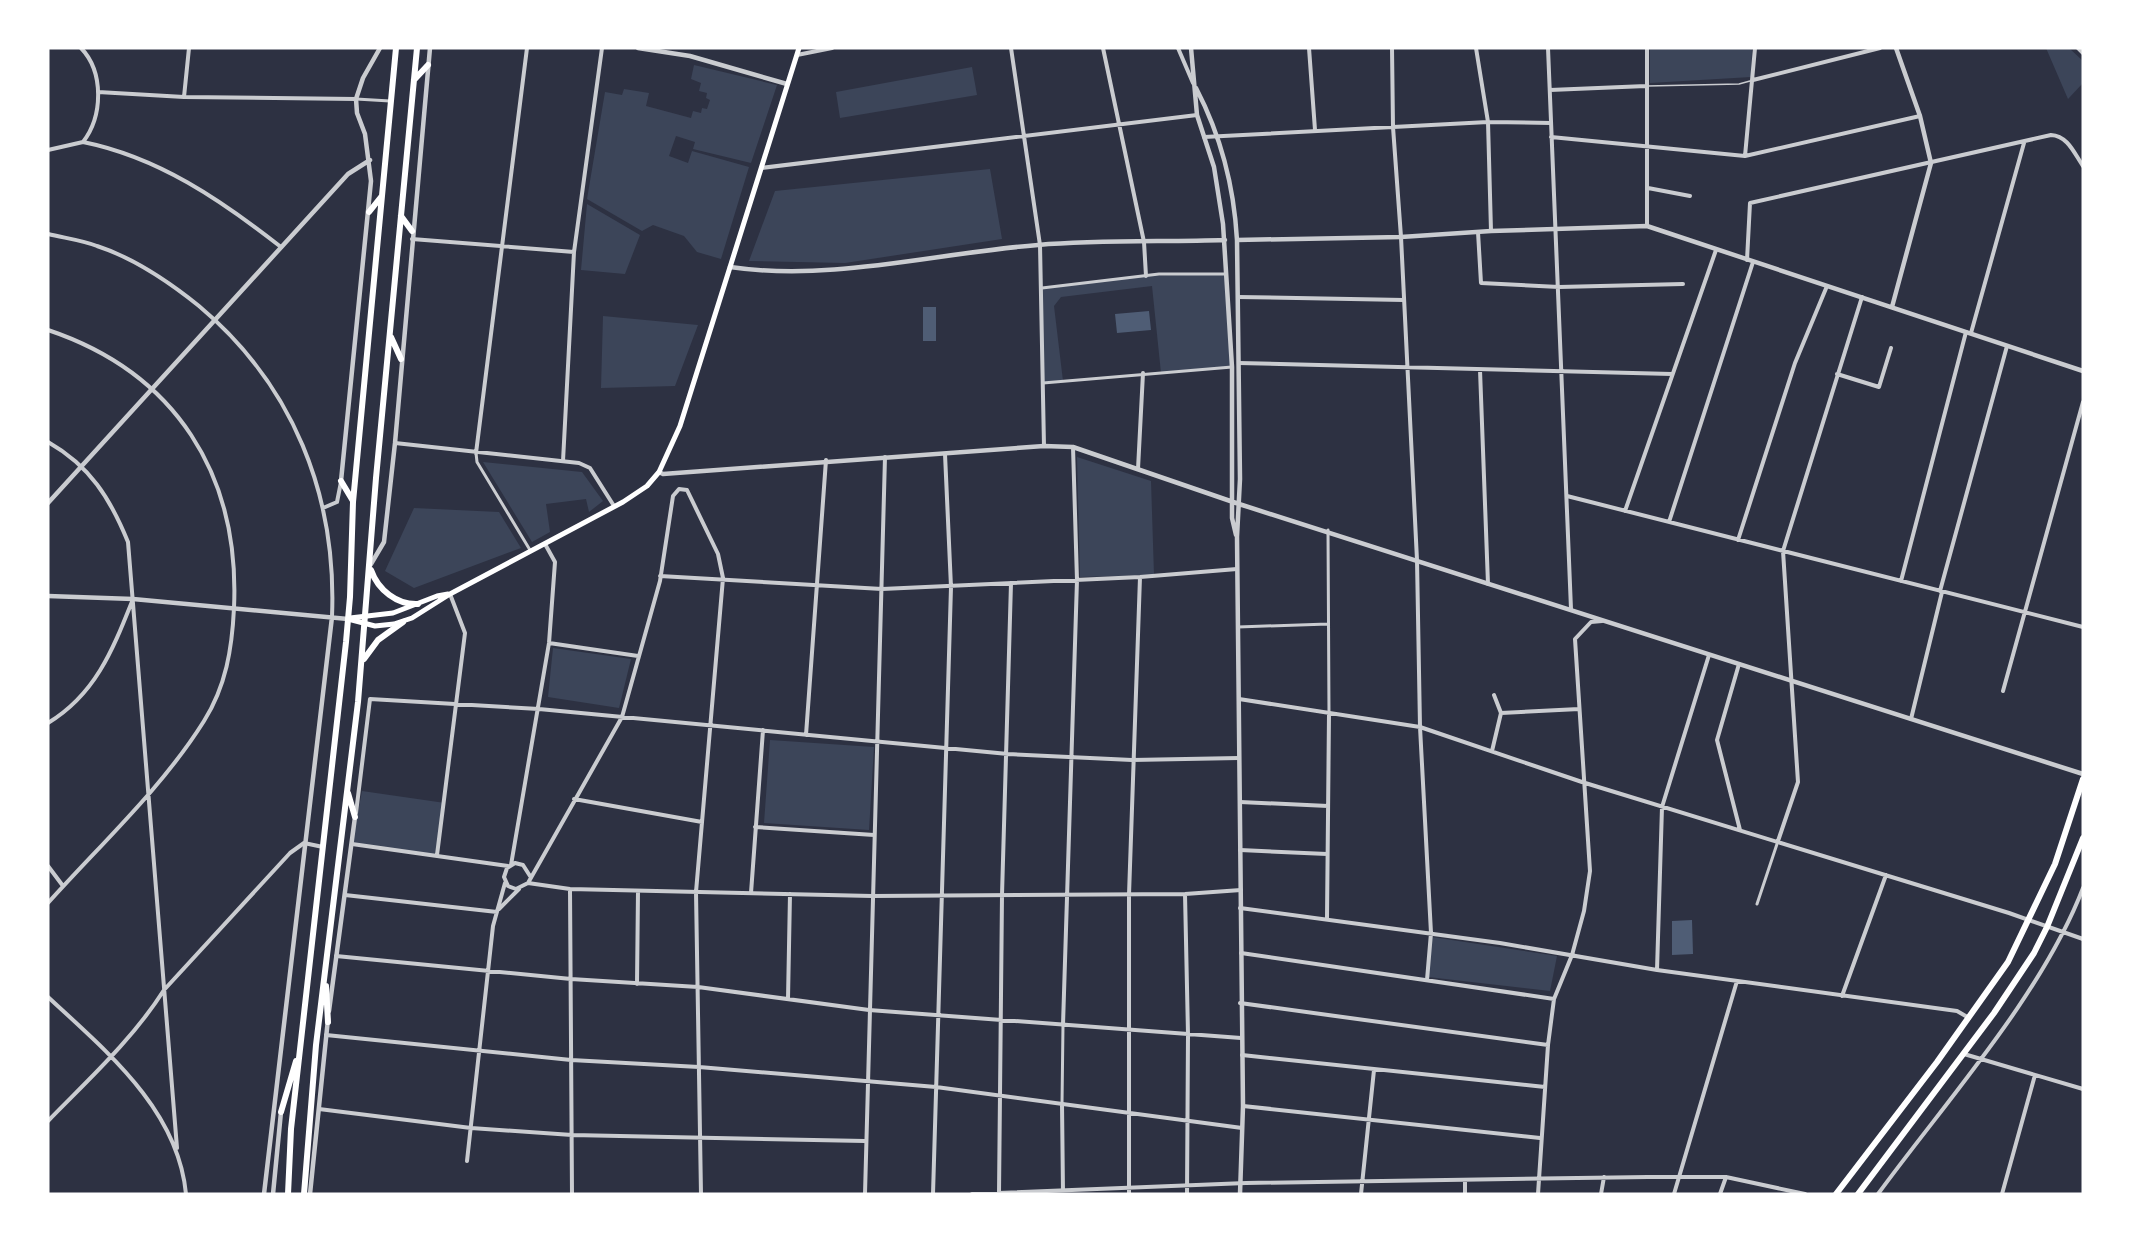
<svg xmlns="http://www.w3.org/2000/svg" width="2131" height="1242" viewBox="0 0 2131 1242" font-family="'DejaVu Sans',sans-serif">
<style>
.green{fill:#3c4559}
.water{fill:#4f5d75}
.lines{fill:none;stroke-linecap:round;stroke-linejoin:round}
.service{stroke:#caccd0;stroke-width:1.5}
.pedestrian{stroke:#caccd0;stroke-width:3}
.minor{stroke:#caccd0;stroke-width:4}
.tertiary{stroke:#caccd0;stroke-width:4.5}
.secondary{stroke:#fff;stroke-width:5}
.primary{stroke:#fff;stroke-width:6}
</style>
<rect width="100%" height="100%" fill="#2d3142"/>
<path class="green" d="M1650,48H1752L1751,77L1650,83Z
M2046,48H2069L2083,61V83L2068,99Z
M694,65L777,85L751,163L693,149L695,142L676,136L669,156L688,163L692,151L749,167L721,259L697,252L684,236L653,225L642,231L587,199L605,92L622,95L624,89L649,93L646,106L691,118L693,111L701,113L702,108L707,109L710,100L706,98L707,93L699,91L701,83L691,79Z
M972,67L977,95L840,118L836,92Z
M990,169L1002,239L845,263L749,261L775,191Z
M587,204L640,235L625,274L581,270Z
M1225,274L1232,367L1161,373L1152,286L1061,297L1054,306L1063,381L1043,383L1042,288L1146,276Z
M603,316L698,325L675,386L601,388Z
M1077,457L1151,481L1154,575L1080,577Z
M483,462L582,472L603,501L589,512L586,499L546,504L550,532L532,542Z
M414,508L499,512L521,548L414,588L385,571Z
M553,648L631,659L619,708L548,697Z
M770,740L874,747L869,830L764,823Z
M362,791L445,803L437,855L352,844Z
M1432,937L1557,956L1550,991L1428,977Z"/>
<path class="water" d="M923,307H936V341H923Z
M1149,311L1151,330L1117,333L1115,314Z
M1692,920L1693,954L1672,955V921Z"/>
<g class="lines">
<path class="service" d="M1647,86L1739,84L1750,81"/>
<path class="pedestrian" d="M356,99L390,101
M1042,288L1159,274H1225
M1043,383L1232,367
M476,453L477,462L530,550
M1328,530L1329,714
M1238,627L1328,624
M1757,904L1778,841
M1062,1104L1063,1025"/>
<path class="minor" d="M1011,48L1040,245L1044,446
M1103,48L1144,242L1146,276
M1178,48L1193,83
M1309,48L1315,130
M1392,48L1393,127L1401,237L1417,560L1420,727L1431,933L1427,980
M1476,48L1488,122L1491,231
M1548,48L1571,609
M1647,48V226
M2078,48L2083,53
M797,55L832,48
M1753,80L1880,48
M1550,90L1646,86
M98,92L184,97L356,99
M184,97L189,48
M1204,137L1488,122L1551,123
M1551,137L1745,156L1920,116
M83,142C158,157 221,200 281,247
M48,150L83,142C103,116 104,72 81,48
M1745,156L1755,48
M761,168L1197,115
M1648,188L1690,196
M1478,232L1481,283L1559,287L1683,284
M48,234C64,238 81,240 97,246C134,258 168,281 199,306C293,385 337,495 332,617
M412,239L574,252
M1747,260L1750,203L2051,135C2068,136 2074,153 2083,166
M1238,297L1404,300
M48,330C176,373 240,475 234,608C232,649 226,686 204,721C162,788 101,844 48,903
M1971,333L2024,143
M1239,363L1672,374
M1480,370L1488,584
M1837,374L1879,387L1891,348
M48,442C90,466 110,498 128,542L177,1148
M395,443L579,463L590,468L614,506
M476,453L527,48
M563,461L574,252L602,48
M1138,469L1143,373
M1567,496L2083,627
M323,508L337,502L341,482
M1625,511L1716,250
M1669,522L1753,262
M1738,540L1795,363L1827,286
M660,576L882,589L1140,577L1237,569
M1901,581L1966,332
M1940,591L2007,346
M549,643L638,656
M1739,664L1717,740L1740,830
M2003,691L2083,402
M1239,699L1420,727L1582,782L2009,913L2083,939
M1501,713L1579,709
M1911,719L1942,592
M48,723C96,694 113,649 133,599
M806,735L826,460
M1492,751L1501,713L1494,695
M574,799L702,822
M1240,802L1328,806
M356,813L370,699L539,709L1008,754L1132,760L1239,758
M755,827L874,835
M1778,841L1798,782L1783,551L1862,297
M352,844L508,866
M1240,850L1327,854
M437,855L465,633L450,594
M511,865L549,643L555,562L545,544
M48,866L63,886
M530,876L523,865L515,863L507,868L504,877L508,886L516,889L528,883L622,717L660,581L673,496L679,489L687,490L718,554L723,578L696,892L701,1194
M528,883L570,889L872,896L1185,894L1241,890
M570,889L572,1194
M751,893L763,730
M1185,894L1188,1034L1187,1194
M345,895L497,912
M1240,908L1500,943L1657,970L1957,1011L1969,1018
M499,909L519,889
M1327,918L1329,714
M1241,953L1554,999
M336,956L571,979L698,987L869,1010L1241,1038
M1657,970L1662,807L1709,655
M637,984L638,891
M1842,996L1886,875
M48,997C106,1051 178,1109 186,1194
M788,999L790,894
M1240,1003L1548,1045
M1063,1025L1077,580L1073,447
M326,1035L571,1060L699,1067L936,1087L1242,1128
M1964,1054L2083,1089
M1242,1055L1545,1087
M1062,1104L1063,1193
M1243,1106L1540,1138
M319,1109L471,1128L572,1135L865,1141
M48,1121C88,1080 133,1039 164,990L290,853L304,843L323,847
M467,1161L493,926L505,883
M1465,1180V1194
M865,1194L885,457
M933,1194L951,587L945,454
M972,1194L1246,1183L1648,1177H1726L1805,1194
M999,1194L1002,895L1011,583
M1129,1194V895L1140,577
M1361,1194L1374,1070
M1538,1194L1548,1045L1554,999L1572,955L1584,911L1590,871L1575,639L1591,622L1602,621
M1601,1194L1604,1177
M1674,1194L1737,981
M1720,1194L1726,1177
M1878,1194C1946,1101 2042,995 2083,888
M2002,1194L2035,1075"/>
<path class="tertiary" d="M638,48L690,56L787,84
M1191,48L1197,115L1214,167L1223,224L1232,367V518L1236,535
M1196,88C1221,136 1234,186 1237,240L1240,479L1237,537L1243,1106L1240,1194
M1237,240L1401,237L1491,231L1647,226L2083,371
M730,267C832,282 936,253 1038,245C1100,240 1163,242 1225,240
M1892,307L1931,163L1920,116L1896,48
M659,472L663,474L1044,446L1073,447L1239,504L2083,774
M341,481L371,181L365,134L357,113L356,99L363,78L380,48
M48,503L348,174L370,160
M371,564L384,542L395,443L430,48
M48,596L133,599L348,619
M329,1011L355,817
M264,1194L332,617
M273,1194L281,1112
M310,1194L328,1019"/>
<path class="secondary" d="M350,618L393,613L437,596L448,594
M348,619L375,626L394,624L412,618L450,594L623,502L647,486L659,472L680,426L799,48"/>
<path class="primary" d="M414,80L428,65
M369,212L381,197
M401,216L412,231
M391,337L401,359
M341,481L353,501
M371,570C378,590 397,605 418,604
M364,659L378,640L403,622
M348,793L355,817
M326,986L328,1022
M281,1112L296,1061
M288,1194L291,1129L346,642L350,597L353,502L396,48
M304,1194L316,1045L358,702L376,478L417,48
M1836,1194L1937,1062L2008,962L2055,864L2083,779
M1858,1194L1994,1013L2034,953L2047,927L2083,838"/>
</g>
<rect width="2131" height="1242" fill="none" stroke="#ffffff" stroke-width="99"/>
</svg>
